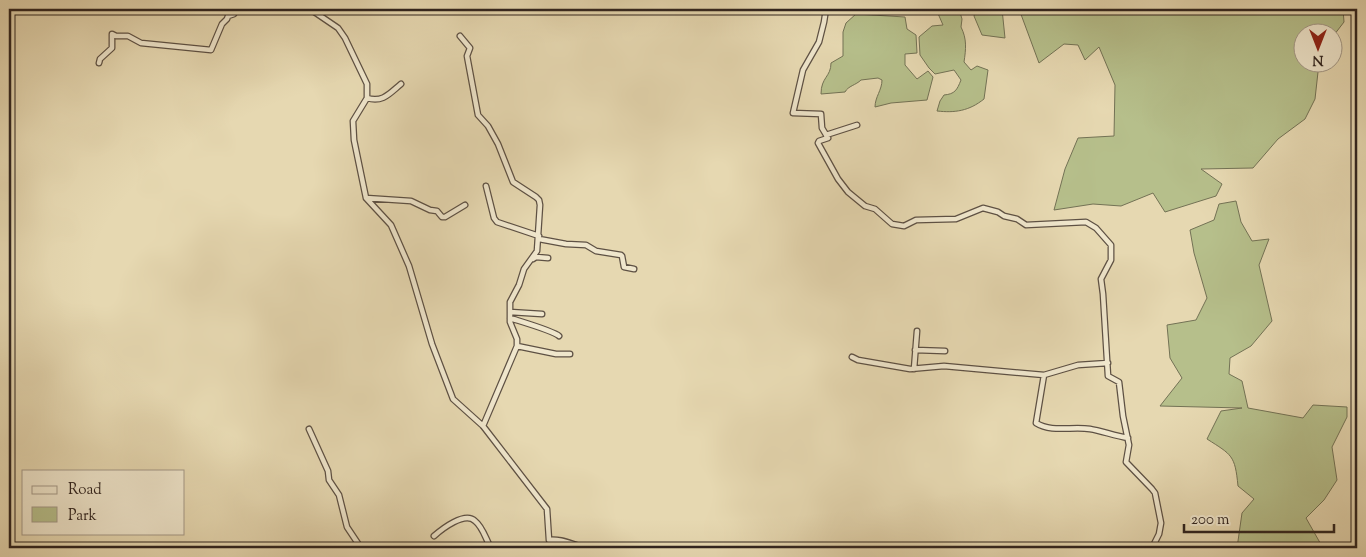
<svg xmlns="http://www.w3.org/2000/svg" width="1366" height="557" viewBox="0 0 1366 557" font-family="'Sorts Mill Goudy',serif">
<style>
.green{fill:#b6bf8b;stroke:#737255}
.lines{fill:none;stroke-linecap:round;stroke-linejoin:round}
.minor-casing{stroke:#5e5144;stroke-width:7}
.tertiary-casing{stroke:#5e5144;stroke-width:8}
.minor{stroke:#efe6cc;stroke-width:4.5}
.tertiary{stroke:#efe6cc;stroke-width:5}
</style>
<rect width="100%" height="100%" fill="#e6d8b1"/>
<filter id="stains"><feTurbulence type="fractalNoise" baseFrequency=".004" numOctaves="4"/><feColorMatrix values="0 0 0 0 .2 0 0 0 0 .09 0 0 0 0 .02 0 0 0 .5 -.17"/></filter>
<radialGradient id="worn" r=".72"><stop offset=".6" stop-color="#630" stop-opacity="0"/><stop offset="1" stop-color="#630" stop-opacity=".3"/></radialGradient>
<path class="green" d="M936,9H959L962,19L961,27C967,39 966,49 964,62L971,70L977,66L988,70L984,99C969,111 955,113 937,111L940,101L944,95C955,94 957,90 961,80L954,70L935,74L929,68L920,55L919,37L932,26L943,25Z
M976,9H1002L1005,38L982,35L974,16Z
M1019,9H1343L1344,22L1334,35V32H1304V62L1319,63L1315,99L1305,119L1278,139L1253,168L1201,169L1222,184L1216,196L1165,212L1153,193L1121,206L1093,204L1054,210L1065,169L1078,138L1114,136L1115,85L1099,47L1085,60L1078,45L1064,44L1039,63Z
M856,14L905,17L907,29L916,35L917,53L905,54V65L917,79L928,71L933,77L927,100L891,103L875,107C875,97 882,90 882,80L878,78L861,80C856,85 848,86 845,92L821,94C821,77 831,77 831,63L843,56V32L846,23Z
M1236,201L1241,222L1252,241L1269,239L1259,265L1272,321L1251,346L1230,358L1229,374L1242,381L1248,408L1303,418L1313,405L1347,407V417L1332,447L1337,480L1324,500L1306,518L1323,548H1237L1242,513L1254,499L1238,486C1235,455 1232,455 1207,439L1221,411L1242,408L1160,406L1182,378L1170,358L1167,325L1196,320L1207,298L1194,253L1190,230L1214,220L1219,204Z"/>
<g class="lines">
<defs>
<path id="minor" d="M310,9L338,28L345,38L367,84V98L353,121L354,140L366,198L391,225L409,266L432,344L453,399L483,426L547,509L549,540L556,548
M826,9L824,22L819,42L803,70L793,113L821,114L822,128L828,138L819,141L818,143L838,179L848,192L865,206L875,209L892,224L904,226L916,220L956,219L983,208L998,212L1004,216L1017,219L1026,225L1086,222L1096,228L1111,245V260L1101,279L1103,294L1108,376L1119,382L1123,416L1129,445L1126,462L1152,489L1155,493L1161,523L1159,534L1152,548
M460,36L470,48L467,56L478,115L488,126L498,144L513,182L536,197L539,200L540,205L537,251L524,269L519,285L510,302V322L517,339V346L483,426
M99,63L100,59L112,48V34L116,36H128L141,43L211,50L222,24L227,19L228,16L234,14L236,9
M367,98C383,103 390,93 401,84
M826,135L857,125
M486,186L494,218L497,222L539,236
M366,198L411,201L430,210L437,211L442,217H445L465,205
M539,239L566,244L586,245L596,251L621,255L622,256L624,267L634,269
M533,259L536,257L548,258
M510,312L542,314
M510,318C519,321 554,331 559,336
M517,346L556,354H570
M915,350L945,351
M852,357L858,360L910,369L944,366L1044,375
M1108,363L1078,365L1044,375L1036,423C1052,433 1072,426 1090,429C1102,431 1115,436 1128,438
M914,369L917,331
M309,429L328,471L329,480L339,495L347,527L361,548
M434,536C442,529 465,511 475,521C483,527 486,540 491,548
M549,540C563,538 574,546 588,548"/>
<path id="tertiary" d="M1353,548L1357,535"/>
</defs>
<use href="#minor" class="minor-casing"/>
<use href="#tertiary" class="tertiary-casing"/>
<use href="#minor" class="minor"/>
<use href="#tertiary" class="tertiary"/>
</g>
<rect width="1366" height="557" fill="none" stroke="#e6d8b1" stroke-width="30"/>
<rect x="10" y="10" width="1346" height="537" fill="none" stroke="#30241f" stroke-width="2.5"/>
<rect x="15" y="15" width="1336" height="527" fill="none" stroke="#30241f"/>
<rect x="22" y="470" width="162" height="65" fill="#efe6cc" stroke="#a39887"/>
<rect x="32" y="486" width="25" height="8" fill="#efe6cc" stroke="#a39887"/>
<text x="68" y="494" font-size="15" fill="#30241f">Road</text>
<rect x="32" y="507" width="25" height="15" fill="#b6bf8b" stroke="#a39887"/>
<text x="68" y="520" font-size="15" fill="#30241f">Park</text>
<g transform="translate(1318 48) rotate(180)"><circle r="24" fill="#efe6cc" stroke="#a39887"/>
<path d="M0-4L9 19L0 12L-9 19Z" fill="#8f2418"/>
<text y="-8" font-size="14" font-weight="bold" text-anchor="middle" fill="#30241f">N</text>
</g>
<path d="M1184 524v8h150v-8" fill="none" stroke="#30241f" stroke-width="2.5"/>
<text x="1191" y="524" font-size="15" fill="#30241f" stroke="#efe6cc" stroke-width="4" paint-order="stroke">200 m</text>
<rect width="100%" height="100%" filter="url(#stains)"/>
<rect width="100%" height="100%" fill="url(#worn)"/>
</svg>
